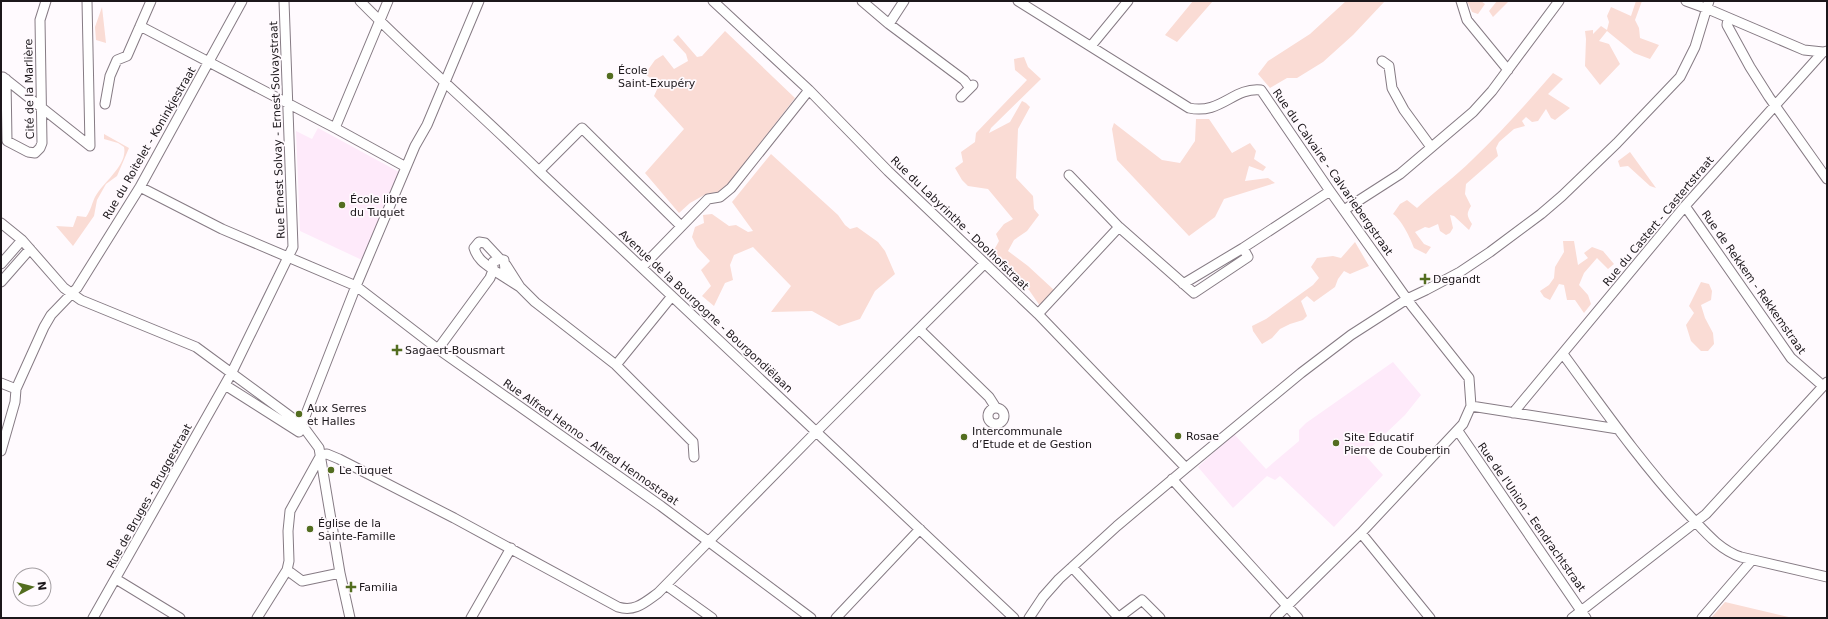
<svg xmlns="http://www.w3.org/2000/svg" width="1828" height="619" viewBox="0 0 1828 619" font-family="'DejaVu Sans',sans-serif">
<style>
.built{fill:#feeafa}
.green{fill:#fadcd5}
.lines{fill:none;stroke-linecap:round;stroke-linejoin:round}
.minor-casing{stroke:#867b84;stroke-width:11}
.minor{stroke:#fff;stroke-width:9}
.poi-dot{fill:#536d20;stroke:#fffafe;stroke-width:1.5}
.labels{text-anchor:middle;stroke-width:3.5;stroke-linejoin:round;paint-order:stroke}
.poi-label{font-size:11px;fill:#1c171b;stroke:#fffafe;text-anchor:start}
.street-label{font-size:11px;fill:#1c171b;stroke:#fffafe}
</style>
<rect width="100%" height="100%" fill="#fffafe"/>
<path class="built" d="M318,128L399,172L362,260L300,231L296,131L312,139Z
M1393,362L1421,395L1405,415L1364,454L1383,475L1334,527L1280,476L1275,480L1267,476L1233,508L1198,467L1234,434L1266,469L1299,441V430L1306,423Z"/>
<path class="green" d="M1193,1H1213L1177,42L1165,35Z
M1346,1H1385L1353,35L1323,62L1297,78H1287L1270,88L1258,74L1268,61L1310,34Z
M1467,1H1481L1485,4L1478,14L1472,12Z
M1497,1H1509L1493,17L1489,11Z
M1636,1H1642L1635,20L1639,28L1640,38L1659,45L1650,59L1634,53L1607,31L1599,41L1609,44L1620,64L1600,85L1585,66L1586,39L1585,31L1593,30V34L1601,26L1607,30L1609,22L1607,16L1611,7L1631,16Z
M102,7L106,43L96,40L95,27Z
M725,31L795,98L730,182L718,192L706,194L690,203L679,213L645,173L684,129L654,96L659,85L645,74L655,60L663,55L674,69L688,61L686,54L673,40L678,35L697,57L702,56Z
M1024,57L1028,67L1041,79L991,128L989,133L1010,122L1022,101L1026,103L1030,107L1018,129L1016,178L1033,196L1034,209L1039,215L1027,231L1014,240L1008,251L1028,266L1054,290L1040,306L1029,290L1010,277L989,259L999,241L996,234L1004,224L1013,219L988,189L968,186L962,180L955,168L963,162L961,152L975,142L976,133L1027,80L1015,70L1014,59Z
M1553,73L1563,79L1548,94L1570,108L1555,120L1551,118L1546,109L1538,121L1532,122L1526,117L1522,121L1525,126L1514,129L1499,142L1496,148L1498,156L1466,184L1465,194L1471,206C1466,214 1467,216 1472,224L1469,230L1454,216L1450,215L1453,228L1450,233L1446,235L1440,231L1438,224L1429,228L1425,227L1415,232L1424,244L1431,247L1426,254L1414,248C1411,239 1401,219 1393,214L1400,204L1407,200L1417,208C1435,191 1455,177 1472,160C1501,132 1527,103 1553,73Z
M1196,119H1209L1232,153L1250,143L1256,151L1254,159L1266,167L1263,171L1249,166L1245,181L1268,178L1275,183L1224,199L1215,217L1189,236L1117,160L1112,129L1114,123L1162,160L1180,163L1195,141Z
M104,134L129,148L117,176L106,184L97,200L94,216L73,246L56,226L73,227L77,216L86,217C91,210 92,203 95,197C103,182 128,165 124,147L118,143L104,139Z
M1630,152L1656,188L1650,186L1628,166L1620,167L1618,161Z
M771,154L838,215L845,225L850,229L857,227L878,242L885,251L895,274L875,291L860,319L839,326L812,311L771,312L791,286L753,247L734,255L730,265L733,280L725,283L714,306L702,296L711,286L701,270L710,261L697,247L692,237L695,227L704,223L703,215L712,214L729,226L736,225L748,232L753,231L732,202Z
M1563,241H1574L1578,265L1588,258L1584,253L1592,247L1603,251L1614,264L1608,269L1597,258L1584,273L1579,285L1588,295L1591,304L1584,313L1575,300H1567L1564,285L1559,284L1550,300L1544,297L1540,291L1549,285L1554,278L1555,267L1564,252Z
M1355,242L1369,266L1350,274L1344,271L1338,279L1335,287L1314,302L1307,296L1301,301L1307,316L1303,320L1290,324L1280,329L1272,338L1262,344L1253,331L1252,326L1266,319L1313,285L1319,278L1311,267L1317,258L1333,256L1341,258Z
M1701,282L1709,284L1712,291L1711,300L1701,305L1705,318L1713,333L1714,344L1708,351H1701L1691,341L1686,325L1694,313L1689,306Z
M1725,602L1793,618H1711Z"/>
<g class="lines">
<defs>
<path id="minor" d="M87,1L90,146
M360,1C418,60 480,113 539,171L1014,618
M713,1L809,90L888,171L1038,314L1186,468
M862,1L889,24L964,80L970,88
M1018,1L1189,108C1221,115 1233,87 1261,90L1330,191L1412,306L1469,378L1471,406L1463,424L1361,533L1275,618
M1461,1L1467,20L1508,70
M1686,1L1708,9L1804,50L1823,52
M1728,18L1727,25L1750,67L1769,97L1827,179
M889,24L904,1
M140,26L335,128L406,167
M1091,46L1128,1
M1382,61L1389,66L1392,88L1404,110L1431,147
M3,77L90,146
M6,79L7,141L28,152L35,153L40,148L42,143L40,20L46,1
M961,97L973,85
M105,104L110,76L117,60L127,56L151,1
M335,128L388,1
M539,171L582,128L681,226
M140,187L222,229L356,286L438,349L661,506L811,618
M1685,206L1791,358L1823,386
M1344,210L1400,174L1473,112L1492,91L1559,1
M1,223L22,240L64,288L81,300L196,347L302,425L319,448L340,573L350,618
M1119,227L1194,293L1248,257L1243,248
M1,264L22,240
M642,267L708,199L720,197L731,188L809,90
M498,273L520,287L506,265
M1,282L30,249
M1183,284L1243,248L1330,191
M520,287L535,302L616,365L693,442L694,457
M1038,314L1119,227L1069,175
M919,329L989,397L996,408
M438,349L490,278L493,270V262L500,259L504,260L505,270L503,273H498C487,265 478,261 474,248L479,242L485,243L500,259
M1563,354C1604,410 1644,467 1691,517C1706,533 1720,550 1741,557L1827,577
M616,365L672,296
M1,383L16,389
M225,385L299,432L356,286L415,146L427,125L479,1
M1471,406L1618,429
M988 416a8 8 0 1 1 16 0a8 8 0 1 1-16 0Z
M1513,413L1685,206L1823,52L1827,51
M1458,431L1586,618
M1,451L15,402L16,389L44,327L51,315L77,288L140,187L242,1
M321,455L327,454L339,459L454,518L618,607C635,612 644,603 658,593L820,428L984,264
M1172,479L1298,618
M1361,533L1430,618
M1072,567L1119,618
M287,570L302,581L340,573
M116,579L180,618
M666,585L712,618
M93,618L231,374L293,247L284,1
M257,618L287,570L289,561L288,531L290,511L321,455
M471,618L511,548
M836,618L920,529
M1029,618L1043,597L1059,579L1117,526L1186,468L1301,373L1351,335L1407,299L1426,290L1460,272L1490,252L1541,214L1562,196L1617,143L1680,77L1695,47L1709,1
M1118,618L1142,600L1160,618
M1572,618L1706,514L1827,382
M1702,618L1752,560"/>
</defs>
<use href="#minor" class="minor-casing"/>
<use href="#minor" class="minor"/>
</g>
<g class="poi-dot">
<circle cx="610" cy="76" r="4"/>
<circle cx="342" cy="205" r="4"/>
<path d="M1423 273h4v4h4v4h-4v4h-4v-4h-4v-4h4z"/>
<path d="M395 344h4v4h4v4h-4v4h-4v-4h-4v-4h4z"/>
<circle cx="299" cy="414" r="4"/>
<circle cx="1178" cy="436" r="4"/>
<circle cx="964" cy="437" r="4"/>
<circle cx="1336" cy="443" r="4"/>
<circle cx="331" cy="470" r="4"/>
<circle cx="310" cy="529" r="4"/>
<path d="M349 581h4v4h4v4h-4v4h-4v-4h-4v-4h4z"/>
</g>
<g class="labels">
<g class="poi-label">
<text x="618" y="74">École<tspan x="618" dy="13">Saint-Exupéry</tspan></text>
<text x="350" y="203">École libre<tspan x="350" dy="13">du Tuquet</tspan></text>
<text x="1433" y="283">Degandt</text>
<text x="405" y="354">Sagaert-Bousmart</text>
<text x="307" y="412">Aux Serres<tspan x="307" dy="13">et Halles</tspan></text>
<text x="972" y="435">Intercommunale<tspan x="972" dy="13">d’Etude et de Gestion</tspan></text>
<text x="1186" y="440">Rosae</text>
<text x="1344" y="441">Site Educatif<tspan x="1344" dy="13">Pierre de Coubertin</tspan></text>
<text x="339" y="474">Le Tuquet</text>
<text x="318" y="527">Église de la<tspan x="318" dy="13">Sainte-Famille</tspan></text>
<text x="359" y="591">Familia</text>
</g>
<g class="street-label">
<text transform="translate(29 89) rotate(-91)" y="4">Cité de la Marlière</text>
<text transform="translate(277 130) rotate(-92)" y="4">Rue Ernest Solvay - Ernest Solvaystraat</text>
<text transform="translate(149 143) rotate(-60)" y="4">Rue du Roitelet - Koninkjestraat</text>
<text transform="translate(1333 172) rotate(55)" y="4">Rue du Calvaire - Calvariebergstraat</text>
<text transform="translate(1658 221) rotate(-50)" y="4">Rue du Castert - Castertstraat</text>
<text transform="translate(960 223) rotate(44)" y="4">Rue du Labyrinthe - Doolhofstraat</text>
<text transform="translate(1754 282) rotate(55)" y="4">Rue de Rekkem - Rekkemstraat</text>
<text transform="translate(706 311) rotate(43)" y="4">Avenue de la Bourgogne - Bourgondiëlaan</text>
<text transform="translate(591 442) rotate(35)" y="4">Rue Alfred Henno - Alfred Hennostraat</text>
<text transform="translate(149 496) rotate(-61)" y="4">Rue de Bruges - Bruggestraat</text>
<text transform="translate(1532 517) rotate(55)" y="4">Rue de l'Union - Eendrachtstraat</text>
</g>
</g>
<rect width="1828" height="619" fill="none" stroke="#1c171b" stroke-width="4"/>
<g transform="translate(32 587) rotate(83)"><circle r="19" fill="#fffafe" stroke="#a49fa3"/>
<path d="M0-3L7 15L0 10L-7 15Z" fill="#536d20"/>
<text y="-6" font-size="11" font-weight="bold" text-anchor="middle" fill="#1c171b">N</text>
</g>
</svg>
